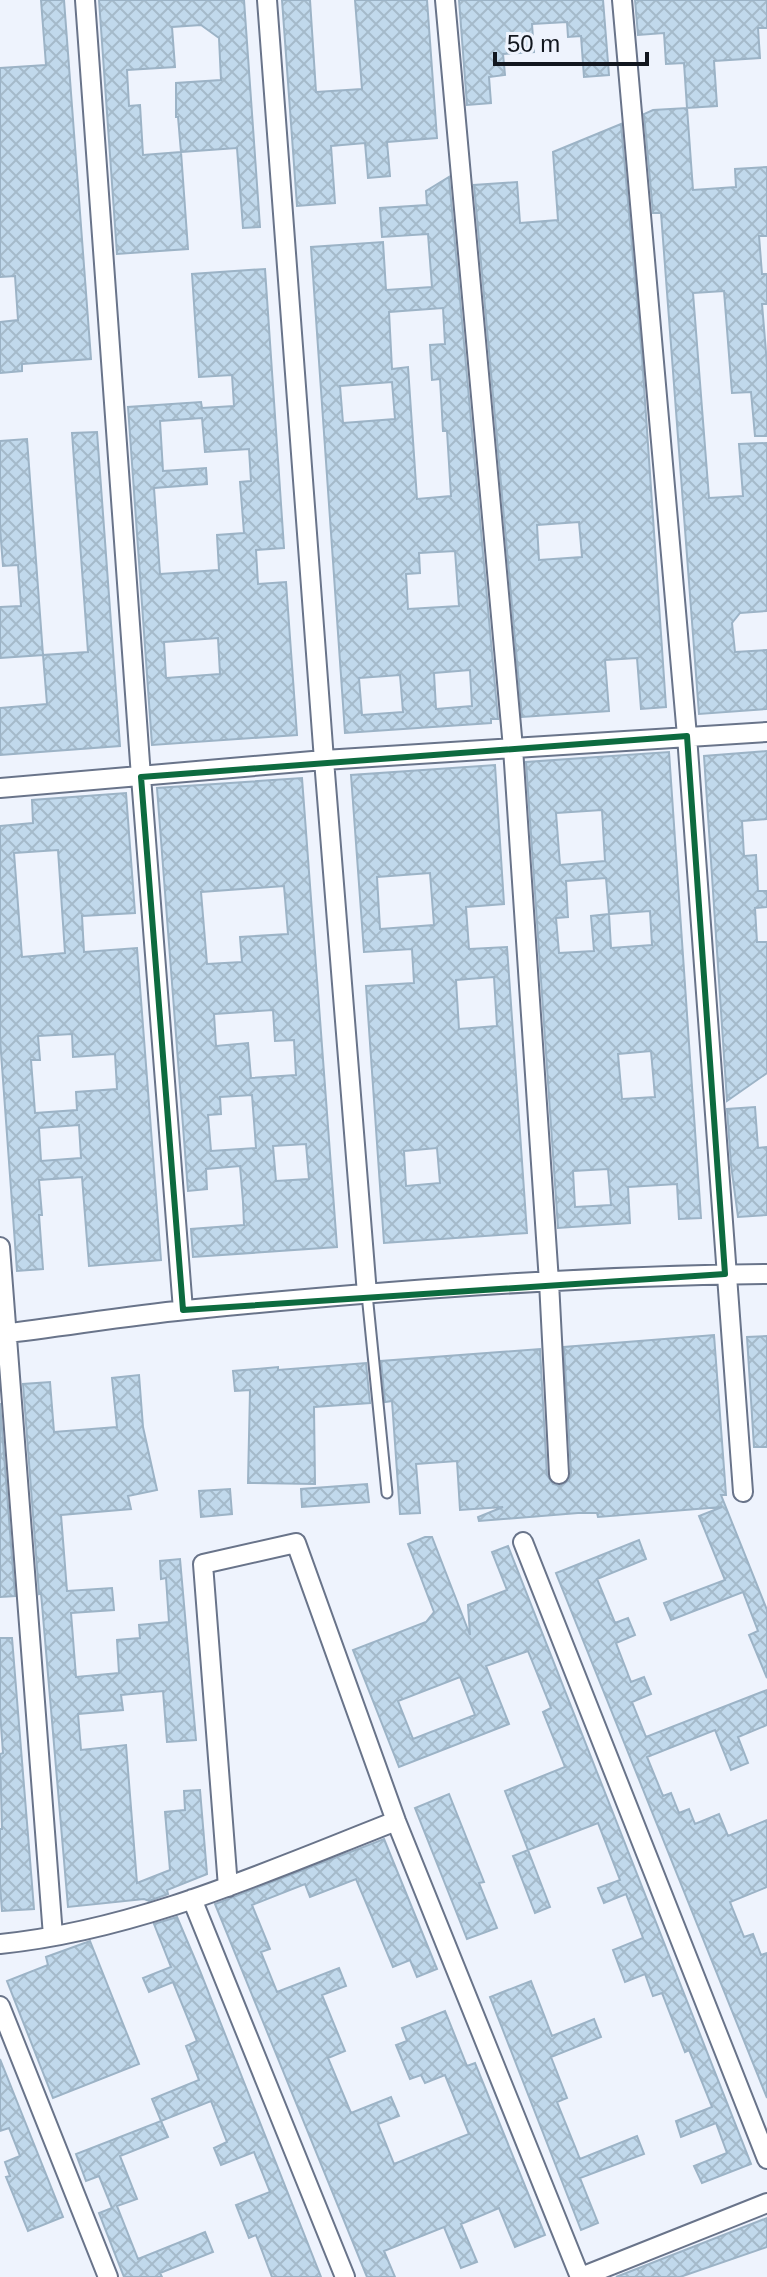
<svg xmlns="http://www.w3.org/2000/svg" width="767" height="2277" viewBox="0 0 767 2277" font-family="Helvetica,sans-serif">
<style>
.building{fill:url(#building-cross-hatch);stroke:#9cb3c6;stroke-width:2;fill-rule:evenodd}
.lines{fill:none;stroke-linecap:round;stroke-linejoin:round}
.service-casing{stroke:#69748a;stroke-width:13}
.minor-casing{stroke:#69748a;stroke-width:22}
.service{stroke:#fff;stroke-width:9}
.minor{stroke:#fff;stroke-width:18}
.marked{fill:none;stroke:#0d6b3f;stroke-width:6;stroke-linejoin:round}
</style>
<defs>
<pattern id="building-cross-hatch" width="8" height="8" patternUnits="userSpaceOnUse" patternTransform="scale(2)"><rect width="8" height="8" fill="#c1d9ec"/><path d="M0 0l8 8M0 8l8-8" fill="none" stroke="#a5baca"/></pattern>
</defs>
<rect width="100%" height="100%" fill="#eef3fd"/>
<path class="building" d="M41,0H64L91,359L22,364V371L0,373V322L18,320L15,276L0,277V68L46,65Z
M99,0H244L260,227L243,228L237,148L181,152L188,249L117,254ZM201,25L219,38L221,80L176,83V117H178L181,152L143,155L140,105L129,106L127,70L175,67L172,27Z
M282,0H310L316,92L362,89L355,0H427L437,138L387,142L390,176L368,178L365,143L331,146L335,203L297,206Z
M459,0H603L609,75L584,77L581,36L568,37L567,22L532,24L534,52L503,54L505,75L489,77L491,103L467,105Z
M635,0H767V28H758L760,58L714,61L717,106L687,108L684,63L666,64L664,33L638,35Z
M687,108L693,190L736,187L735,169L767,167V236H759L762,274H767V304H762L767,364V436H755L751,392L732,393L724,291L693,293L709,498L743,496L739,444L767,443V611L740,613L732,623L735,652L767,650V709L699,714L661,213H653L644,114L653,110Z
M621,124L642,357L666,707L641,709L637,658L605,660L609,711L522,717L474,185L517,182L520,223L558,220L553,152ZM579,522L582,557L539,560L537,525Z
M449,177L498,719H491V723L345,733L311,247L383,242L386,290L432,287L428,234L382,237L380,208L427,205L426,191ZM443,308L445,344L430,345L432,380L440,379L443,431H447L451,496L417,499L408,367L392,369L389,312ZM392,382L395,419L343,423L340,386ZM455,551L459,606L408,609L406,574L420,573L419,553ZM470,670L472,706L436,709L434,673ZM400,675L403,712L362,715L359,678Z
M265,269L284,548L256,550L258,584L286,582L297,735L152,745L128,407L201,402L202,408L234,406L232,375L199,377L192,274ZM202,418L205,452L249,449L251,481L240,482L244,533L217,535L219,570L160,574L154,488L207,484L206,468L163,471L160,421ZM218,638L220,674L166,678L164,642Z
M97,432L120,746L0,755V708L47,704L43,655L88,652L72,433Z
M27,439L43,655L0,658V607L21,606L18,565L3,566L0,528V441Z
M767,751V819L742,821L744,856L756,855L758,891H767V907L755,908L757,942H767V1073L727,1101L704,756Z
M669,752L701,1218L679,1219L677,1184L628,1187L630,1223L558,1228L526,762ZM602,810L605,861L560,865L556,813ZM606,878L609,914L591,916L594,951L559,953L556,918L568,917L566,881ZM650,911L652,945L611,948L609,914ZM651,1051L655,1097L622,1099L618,1054ZM608,1169L611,1205L575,1207L573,1171Z
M495,765L504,904L466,907L469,949L507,947L527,1233L384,1243L366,986L414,983L412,949L364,952L351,775ZM430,873L434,925L380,929L377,877ZM494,977L497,1026L459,1029L456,980ZM437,1148L440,1183L406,1186L404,1151Z
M302,778L337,1247L193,1257L191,1229L244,1225L243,1202L240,1166L206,1169L207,1189L188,1191L157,788ZM284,886L288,934L240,937L242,962L207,964L201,892ZM273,1010L275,1041L294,1040L296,1075L251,1078L248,1043L216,1046L214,1014ZM252,1095L256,1148L211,1151L208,1115L221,1114L220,1097ZM306,1144L309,1179L276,1181L273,1146Z
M126,793L135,913L82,916L84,952L137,948L161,1260L89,1266L82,1177L39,1180L42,1215H39L43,1269L17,1271L0,1039V826L33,823L32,800ZM58,850L65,953L22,957L14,853ZM72,1034L73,1057L115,1054L117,1089L76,1092L77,1110L35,1113L31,1060H40L38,1036ZM79,1125L81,1158L41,1161L39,1128Z
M755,1107L758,1148L767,1147V1215L738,1217L731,1165L727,1109Z
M714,1335L726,1495H721L767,1610V1678L749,1635L758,1631L743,1592L671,1620L664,1603L725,1580L699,1516L722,1507L598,1517L597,1513H578L479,1521L478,1517L503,1507L460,1510L457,1461L416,1464L420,1513L400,1514L392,1401L385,1402L381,1361L540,1349L547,1475L553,1484L560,1486L569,1480L571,1473L564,1347Z
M767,1336V1447H754L747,1337Z
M366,1363L370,1403L314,1407L315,1484L248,1483L250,1390L235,1391L233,1371L278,1367V1370Z
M139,1375L143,1427L157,1490L128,1496L131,1509L61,1515L67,1591L112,1588L114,1610L71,1613L76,1677L119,1673L117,1640L140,1638L139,1625L169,1622L166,1578L161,1579L160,1561L180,1559L196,1740L167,1742L163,1691L121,1695L123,1710L78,1714L81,1750L126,1745L137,1883L170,1870L165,1812L185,1810L184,1791L200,1790L207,1874L167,1890L168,1894L149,1901L144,1899L68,1907L41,1593L39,1594L23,1384L50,1382L54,1432L117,1427L112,1378Z
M0,1403L15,1596L0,1597Z
M367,1484L369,1502L302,1507L301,1489Z
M230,1489L232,1514L201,1517L199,1491Z
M425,1537H432L470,1635L468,1605L507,1590L492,1552L508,1546L751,2164L702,2183L694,2166L727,2153L716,2123L681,2137L676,2121L712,2107L689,2050L685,2052L662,1993L653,1996L645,1974L625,1982L613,1950L643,1938L626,1894L604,1903L598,1888L620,1880L598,1823L528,1850L505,1791L565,1767L543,1712L551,1708L528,1651L486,1666L509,1724L399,1767L353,1650L426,1622L434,1612L408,1544ZM460,1677L475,1715L413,1739L398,1701Z
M639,1540L646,1559L597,1579L615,1623L628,1618L635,1635L616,1643L631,1682L644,1677L651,1694L632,1702L646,1737L767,1690V1725L738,1737L748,1763L731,1770L715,1730L647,1757L663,1796L671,1793L679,1813L689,1809L695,1824L719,1814L728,1836L767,1820V1887L730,1902L744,1937L753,1934L761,1955L767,1953V2098L556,1573Z
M0,1638H12L34,1909L2,1911L0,1886V1829H2L0,1754L3,1753L0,1712Z
M449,1794L484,1882L479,1883L497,1928L467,1939L415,1808Z
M384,1839L437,1969L417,1977L410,1960L393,1967L356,1879L310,1897L305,1884L252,1905L270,1949L261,1952L277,1992L339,1968L346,1986L322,1995L345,2051L328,2058L351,2113L391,2097L399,2116L378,2124L394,2164L469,2134L445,2075L425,2083L421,2075L410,2079L396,2045L407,2041L402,2028L445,2011L467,2066L475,2063L545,2235L515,2247L499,2208L461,2224L477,2262L461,2268L444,2227L384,2251L395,2277H367L215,1904Z
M528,1850L550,1907L535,1913L513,1856Z
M177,1917L200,1971L321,2277H272L256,2235L249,2238L236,2205L270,2192L254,2152L221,2165L214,2148L227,2142L211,2101L161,2121L152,2099L199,2080L186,2046L197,2041L173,1982L149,1992L143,1978L171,1967L154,1924Z
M90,1941L139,2064L53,2098L7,1981L48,1965L46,1957Z
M531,1981L552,2036L594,2019L601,2037L551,2057L567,2098L557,2102L580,2159L637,2136L644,2154L580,2178L598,2223L581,2230L490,1997Z
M0,2059L63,2217L28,2231L6,2177L10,2176L5,2162L20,2156L9,2128L0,2131Z
M161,2121L168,2137L120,2156L137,2199L117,2206L138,2259L205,2232L213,2252L160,2273L162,2277H124L99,2213L112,2208L99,2176L86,2181L76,2154Z
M767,2218V2247L680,2277H616Z"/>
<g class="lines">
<defs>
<path id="service" d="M367,1294L387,1493"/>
<path id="minor" d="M85,0L141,777L183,1310
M267,0L324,760L367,1294
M445,0L513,748L549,1282L559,1474
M622,0L687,736L743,1492
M0,788L324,760L767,732
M0,1247L53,1936
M0,1334C62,1327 124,1316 186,1310C379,1291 573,1276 767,1274
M523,1542L767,2159
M228,1887L203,1564L296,1543L396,1821L580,2277
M192,1899L345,2277
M0,1944C138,1930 268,1871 396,1821
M0,2006L108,2277
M581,2277L767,2203"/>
</defs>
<use href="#service" class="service-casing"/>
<use href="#minor" class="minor-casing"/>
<use href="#service" class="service"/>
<use href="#minor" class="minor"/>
</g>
<path class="marked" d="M687,736L725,1274L183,1310L141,777Z"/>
<path d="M495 52v12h152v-12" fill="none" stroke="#12171f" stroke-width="4"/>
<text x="507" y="52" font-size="24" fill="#12171f" stroke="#eef3fd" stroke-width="6" paint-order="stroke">50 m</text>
</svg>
